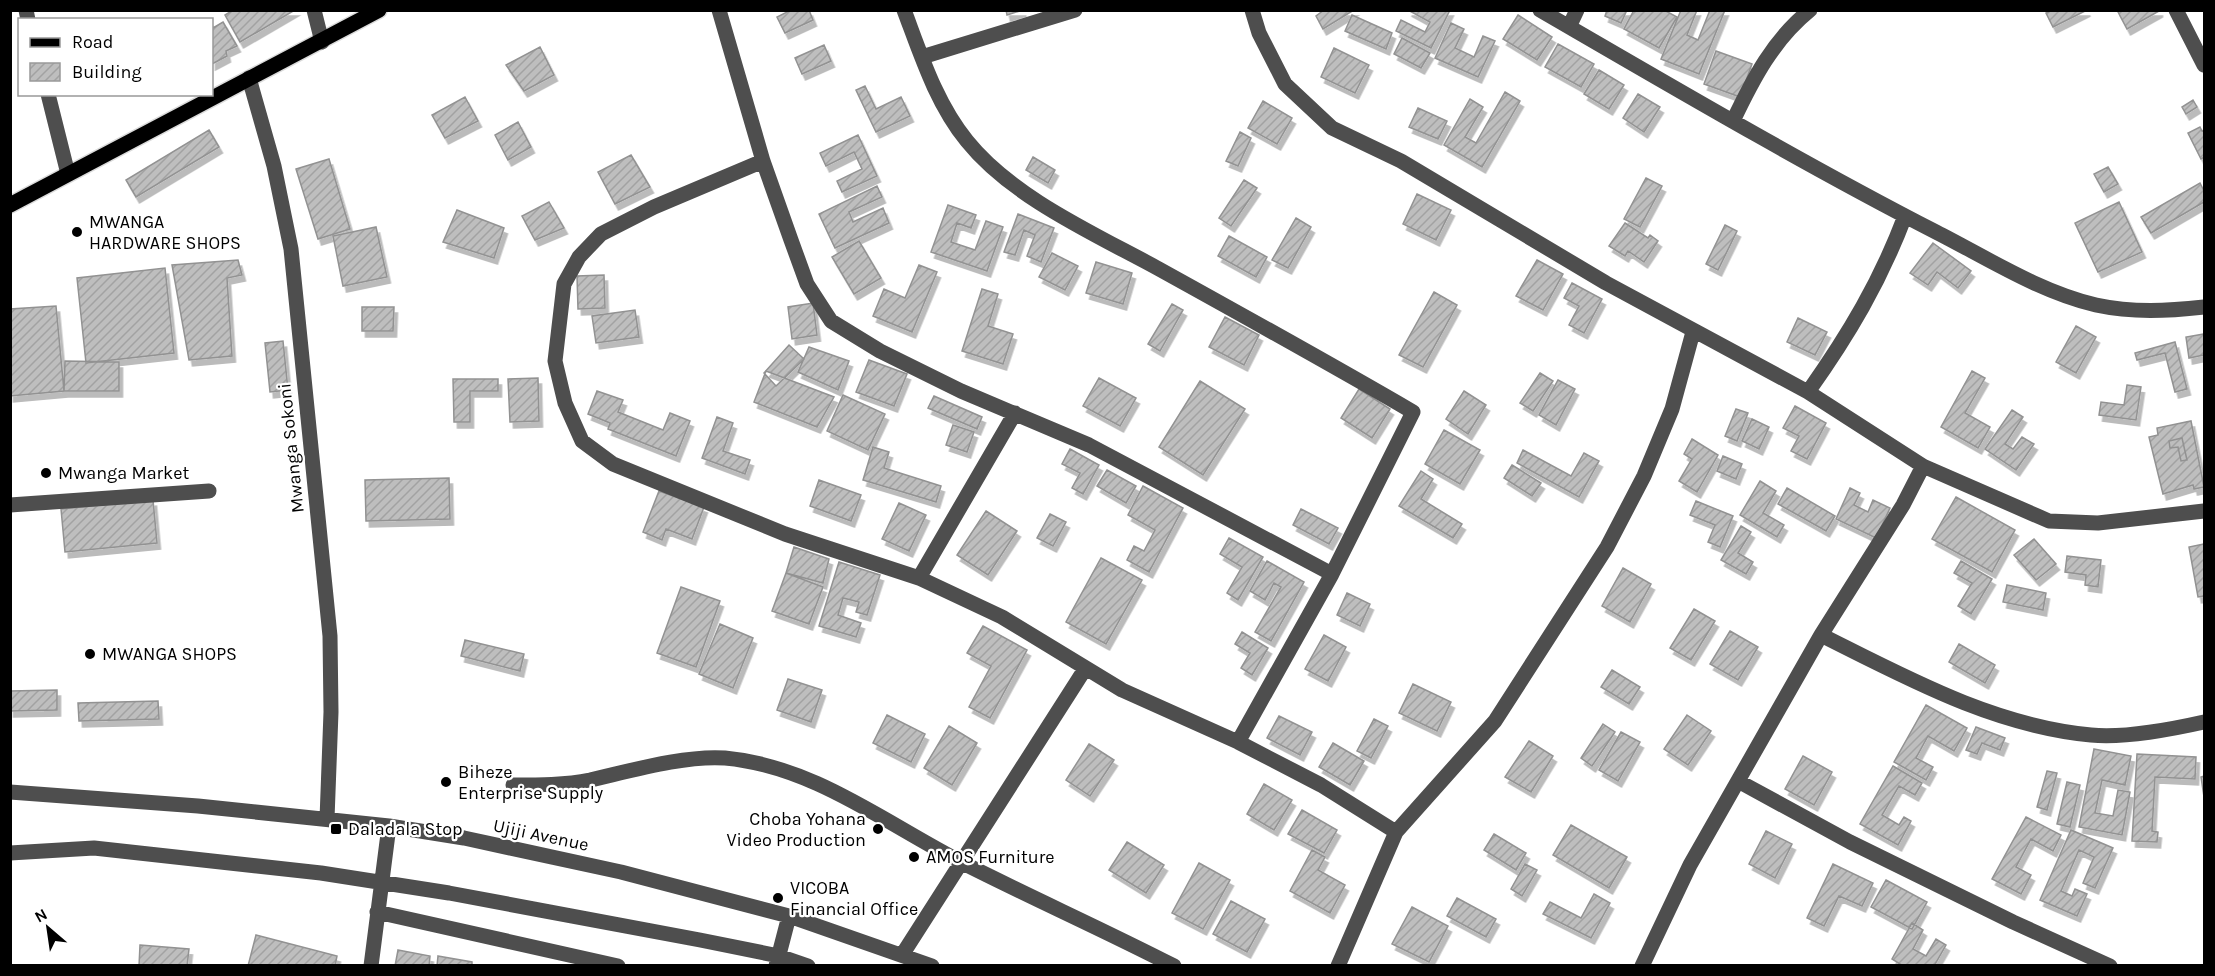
<svg xmlns="http://www.w3.org/2000/svg" width="2215" height="976" viewBox="0 0 2215 976" font-family="Karla,sans-serif">
<style>
.building{fill:url(#building-hatch);stroke:#929292;stroke-width:1.5;fill-rule:evenodd;filter:url(#shadow)}
.lines{fill:none;stroke-linecap:round;stroke-linejoin:round}
.major-casing{stroke:#dbdbdb;stroke-width:18}
.minor{stroke:#4e4e4e;stroke-width:15}
.major{stroke:#000;stroke-width:15}
.poi-dot{fill:#000;stroke:#fff;stroke-width:2}
.labels{text-anchor:middle;stroke-width:4.5;stroke-linejoin:round;paint-order:stroke}
.poi-label{font-size:18px;fill:#000;stroke:#fff;text-anchor:start}
.street-label{font-size:18px;fill:#000;stroke:#fff}
</style>
<defs>
<pattern id="building-hatch" width="6" height="6" patternUnits="userSpaceOnUse" patternTransform="scale(1.5)"><rect width="6" height="6" fill="#bebebe"/><path d="M-1 1l2-2M0 6l6-6M5 7l2-2" fill="none" stroke="#a2a2a2"/></pattern>
<filter id="shadow"><feDropShadow dx="3.5" dy="6" stdDeviation="0" flood-color="#0004"/></filter>
</defs>
<rect width="100%" height="100%" fill="#fff"/>
<path class="building" d="M233,10H295L240,42L225,15Z
M791,10H809L813,20L785,33L777,17Z
M1006,10H1023L1007,15Z
M1324,10H1354L1323,29L1316,16Z
M1408,10H1450L1431,48L1396,31L1401,20L1425,32L1430,22Z
M1607,10H1627L1621,23L1605,16Z
M1634,10H1664L1677,17L1659,48L1624,29Z
M1681,10H1697L1687,35L1698,40L1710,10H1725L1699,74L1661,59Z
M2052,10H2087L2053,27L2046,13Z
M2117,10H2159V11L2127,29Z
M1352,15L1392,33L1386,49L1345,31Z
M1518,15L1552,37L1537,60L1503,39Z
M223,22L237,46L226,51L227,56L212,64V24L213,28Z
M1451,23L1464,29L1455,48L1474,57L1483,36L1495,41L1478,77L1435,58Z
M1402,38L1430,53L1421,68L1394,54Z
M1558,44L1594,64L1581,87L1545,67Z
M824,45L831,61L802,74L795,58Z
M540,47L554,75L524,91L506,65Z
M1334,48L1369,65L1355,93L1321,77Z
M1716,51L1752,64L1740,97L1704,84Z
M1599,70L1624,85L1609,109L1584,94Z
M865,86L876,109L901,97L910,116L876,132L856,90Z
M1505,92L1520,101L1482,167L1444,145L1470,99L1483,107L1465,137L1476,143Z
M1638,94L1660,107L1644,132L1623,118Z
M465,97L478,121L445,138L432,115Z
M2193,100L2197,107L2186,114L2182,107Z
M1263,101L1292,118L1277,144L1248,128Z
M1418,108L1447,121L1438,139L1409,127Z
M518,122L531,147L508,160L495,135Z
M2200,127L2202,131L2204,130V157L2201,159L2188,133Z
M209,130L219,147L136,197L126,180Z
M1240,132L1251,138L1238,166L1226,161Z
M858,135L877,176L842,192L837,181L862,169L854,152L826,166L820,153Z
M631,155L650,187L615,204L598,172Z
M1033,157L1055,170L1048,183L1026,170Z
M329,159L350,229L318,239L296,169Z
M2108,167L2118,184L2104,192L2094,174Z
M1646,178L1662,186L1640,227L1624,219Z
M1244,180L1257,188L1231,226L1219,218Z
M2200,183L2204,191V202L2151,233L2141,217Z
M877,186L882,197L849,212L853,222L883,208L889,223L835,248L819,214Z
M1417,194L1451,210L1436,240L1403,224Z
M549,202L564,228L535,240L522,216Z
M2119,202L2142,252L2098,272L2075,223Z
M948,205L976,215L971,228L957,223L951,242L975,250L986,221L1003,227L987,271L931,252Z
M457,210L504,228L494,258L443,242Z
M1018,214L1054,228L1041,262L1027,256L1035,235L1024,230L1015,255L1004,252Z
M1296,218L1311,227L1288,268L1272,260Z
M1625,223L1648,238L1650,235L1658,241L1644,262L1628,251L1625,256L1609,246Z
M1725,225L1737,231L1718,270L1706,264Z
M376,227L387,277L343,286L333,236Z
M1229,236L1267,257L1256,277L1218,256Z
M859,241L881,278L854,294L832,257Z
M1933,243L1971,271L1958,288L1937,272L1928,285L1910,273Z
M1052,253L1078,266L1065,290L1039,277Z
M238,260L242,275L227,278L232,356L189,360L172,265Z
M1537,260L1563,274L1543,310L1516,296Z
M1096,262L1132,273L1123,304L1086,293Z
M919,265L937,272L912,332L873,316L884,289L905,298Z
M165,268L174,353L86,363L77,278Z
M604,275L605,308L578,309L577,276Z
M1572,283L1602,299L1584,333L1569,325L1579,306L1564,298Z
M982,289L998,294L988,326L1013,334L1003,364L962,351Z
M1434,292L1457,305L1423,367L1399,355Z
M813,303L817,335L792,339L788,307Z
M1172,304L1183,310L1160,351L1148,344Z
M56,306L64,391L10,396V309Z
M362,307H394L393,331H362Z
M635,310L639,337L596,343L592,316Z
M1225,317L1259,335L1244,365L1209,347Z
M1798,318L1827,332L1815,355L1787,342Z
M2076,326L2096,337L2076,373L2056,362Z
M2204,334V355L2189,358L2186,337Z
M283,341L288,390L270,392L265,343Z
M2175,342L2187,389L2175,392L2165,353L2137,360L2135,353Z
M789,345L804,359L776,386L764,373Z
M809,347L849,361L838,390L798,372Z
M869,360L907,374L894,406L856,392Z
M65,361L119,362V391H64Z
M766,371L834,397L817,427L754,402Z
M1972,371L1985,378L1965,413L1990,427L1978,448L1941,427Z
M1540,373L1553,381L1533,411L1520,403Z
M538,378L539,421L510,422L508,379Z
M1099,378L1136,398L1120,426L1083,406Z
M453,379H498V391H470V422H454Z
M1558,380L1575,389L1556,425L1539,415Z
M1200,381L1245,409L1203,475L1159,447Z
M2127,385L2141,387L2136,420L2099,415L2101,402L2124,405Z
M1359,389L1390,409L1372,438L1341,418Z
M597,391L623,400L618,412L663,430L670,413L690,421L676,456L608,429L610,423L588,414Z
M1464,391L1486,405L1468,434L1446,419Z
M843,395L885,414L868,450L827,431Z
M934,396L982,417L977,429L928,408Z
M1795,406L1826,423L1807,459L1791,451L1799,436L1783,428Z
M1736,409L1748,413L1737,441L1725,436Z
M2012,410L2023,417L2005,444L2013,449L2022,437L2034,444L2016,470L1985,449Z
M717,417L733,423L723,451L750,460L745,474L702,458Z
M1752,419L1769,427L1759,449L1742,441Z
M2191,421L2204,487L2194,489L2193,485L2163,494L2149,437L2158,435L2157,428ZM2182,438L2187,460L2181,461L2178,447L2170,448L2169,441Z
M953,425L974,432L967,452L946,445Z
M1444,430L1480,450L1460,484L1425,464Z
M2182,438L2187,460L2181,461L2178,447L2170,448L2169,441Z
M1692,439L1718,455L1697,492L1679,481L1692,459L1684,454Z
M873,447L889,452L884,468L941,486L936,502L863,480Z
M1070,449L1099,465L1083,494L1072,488L1080,473L1062,464Z
M1523,450L1571,476L1584,453L1599,461L1579,497L1517,463Z
M1723,456L1742,464L1736,479L1717,471Z
M1512,465L1541,483L1532,496L1504,478Z
M1107,470L1136,486L1126,503L1097,486Z
M1421,471L1433,479L1421,499L1462,524L1453,538L1399,506Z
M449,478L450,519L366,521L365,480Z
M819,480L861,495L851,521L810,506Z
M1760,481L1776,491L1763,513L1784,525L1777,537L1740,515Z
M1143,486L1183,508L1149,572L1127,560L1134,546L1144,551L1155,530L1128,515Z
M1787,488L1835,516L1826,531L1778,504Z
M1850,488L1860,493L1854,505L1868,512L1873,500L1890,508L1876,538L1836,519Z
M659,491L704,507L692,539L666,529L662,540L643,532Z
M1956,497L2015,530L1992,572L1932,539Z
M153,500L157,543L65,552L61,509Z
M1696,501L1733,516L1720,547L1708,542L1715,525L1690,515Z
M899,503L926,515L909,551L882,539Z
M1301,509L1338,528L1329,544L1293,525Z
M986,511L1017,531L988,575L957,555Z
M1050,514L1066,522L1053,546L1037,538Z
M1741,526L1751,532L1738,553L1753,562L1746,574L1721,560Z
M1229,538L1263,557L1238,600L1227,593L1242,567L1220,554Z
M2034,539L2056,564L2036,580L2014,555Z
M2204,544V596L2198,597L2189,547Z
M794,547L829,559L823,583L786,573Z
M2067,556L2101,560L2098,587L2085,585L2086,575L2065,572Z
M1101,558L1142,580L1106,644L1066,622Z
M1267,561L1304,582L1271,641L1255,632L1281,587L1274,583L1265,600L1250,591Z
M1961,561L1992,579L1971,614L1958,606L1972,583L1954,573Z
M839,562L880,575L867,615L856,612L859,602L843,598L838,615L861,623L856,637L819,626Z
M1623,568L1651,584L1630,622L1602,606Z
M786,573L823,587L809,624L772,611Z
M2007,585L2046,593L2043,610L2003,602Z
M681,587L720,601L696,667L657,653Z
M1347,593L1370,604L1360,626L1337,615Z
M1694,609L1715,621L1691,660L1670,648Z
M720,624L753,638L733,688L699,674Z
M983,626L1027,650L990,718L969,707L991,666L967,653Z
M1730,631L1758,647L1738,680L1710,664Z
M1242,632L1268,648L1252,675L1241,668L1250,653L1235,644Z
M1324,635L1346,647L1328,681L1305,669Z
M465,640L524,654L520,671L461,656Z
M1959,644L1995,665L1985,683L1949,662Z
M1612,670L1640,687L1629,704L1601,687Z
M788,679L822,690L811,722L777,710Z
M1413,684L1451,702L1437,731L1399,713Z
M57,690V710L10,711V691Z
M158,701L159,719L79,721L78,703Z
M1926,705L1967,728L1954,751L1928,736L1916,758L1933,767L1926,780L1894,762Z
M887,715L925,734L911,762L873,743Z
M1687,715L1711,731L1688,765L1664,749Z
M1279,716L1312,732L1300,755L1267,738Z
M1374,719L1388,726L1371,758L1357,751Z
M1603,724L1615,732L1592,766L1581,758Z
M949,726L977,743L952,785L924,768Z
M1976,727L2005,738L2000,750L1982,743L1977,754L1966,750Z
M1621,732L1640,742L1618,781L1599,770Z
M1529,741L1553,756L1531,792L1505,777Z
M1333,743L1364,761L1350,785L1319,767Z
M1089,744L1114,760L1090,796L1066,780Z
M2094,749L2131,756L2125,785L2102,780L2095,813L2113,816L2118,790L2130,792L2122,835L2079,827Z
M2137,754L2196,757L2195,779L2155,777L2152,831L2158,832L2157,842L2132,841Z
M1803,756L1832,772L1814,805L1785,789Z
M1893,766L1922,783L1915,795L1899,786L1882,815L1899,825L1904,817L1911,821L1898,845L1860,824Z
M2047,771L2057,773L2047,810L2037,807Z
M2204,776V797L2201,777Z
M2067,782L2080,785L2070,827L2057,824Z
M1264,784L1292,800L1274,830L1247,814Z
M1302,810L1337,830L1324,853L1288,834Z
M2026,817L2061,835L2053,851L2031,839L2016,867L2031,875L2021,894L1992,879Z
M1571,825L1627,857L1609,888L1553,855Z
M2071,830L2113,848L2095,888L2083,883L2094,857L2079,850L2061,891L2072,896L2075,889L2087,894L2077,916L2040,900Z
M1766,831L1792,844L1775,878L1749,864Z
M1494,834L1526,853L1516,870L1484,850Z
M1127,842L1164,865L1146,893L1109,870Z
M1312,850L1325,857L1318,870L1345,885L1330,913L1290,891Z
M1199,863L1230,880L1203,929L1172,913Z
M1525,864L1537,870L1522,896L1511,889Z
M1833,864L1873,883L1862,906L1839,896L1824,926L1807,918Z
M1886,880L1927,902L1912,929L1871,907Z
M1594,894L1610,903L1591,938L1543,914L1550,902L1581,918Z
M1457,898L1496,919L1486,937L1447,916Z
M1231,901L1265,919L1247,952L1213,934Z
M1412,907L1448,926L1429,962L1392,944Z
M1912,923L1923,930L1913,949L1926,956L1936,939L1946,945L1934,966H1903L1892,959Z
M256,935L337,956L335,966H248Z
M140,945L189,949L187,966H139Z
M398,950L430,956L429,966H395Z
M438,956L472,962V966H437Z"/>
<g class="lines">
<defs>
<path id="major" d="M10,205L379,10"/>
</defs>
<use href="#major" class="major-casing"/>
<path class="minor" d="M26,10L28,20
M314,10L322,42
M719,10L763,161L791,240L807,284L831,321L880,351L961,391L1089,445L1332,574
M904,10C921,55 936,103 967,141C1013,198 1095,234 1159,269C1244,316 1329,363 1413,412L1332,574L1238,742
M1252,10L1259,33L1285,84L1332,128L1401,161L1606,283L1808,392L1923,466L2049,521L2098,523L2204,511
M1540,10C1671,86 1802,163 1936,232C1987,258 2040,292 2096,305C2133,313 2168,311 2204,307
M2176,10L2204,65
M1569,27L1577,10
M922,57L1075,10
M249,78L274,166L291,249L330,636L331,712L327,819
M48,94L68,174
M1733,121C1753,79 1773,40 1810,10
M763,161L654,207L601,234L579,257L564,284L555,361L565,403L582,441L613,464L785,534L919,578L1002,617L1122,690L1238,742L1321,785L1396,832
M1808,392C1849,334 1880,282 1905,216
M10,505L209,491
M919,578L1015,413
M1821,635C1907,678 1994,726 2091,735C2123,738 2173,729 2204,722
M1738,781L1850,842L2013,922L2110,966
M513,785C539,785 565,785 590,780C630,771 685,755 725,758C813,766 885,823 961,862C1032,898 1104,930 1174,966
M10,792L198,806L389,826L464,838L621,872L789,916L932,966
M10,853L94,848L321,873L449,893L700,940L779,956L808,966
M377,912L618,966
M902,955L1085,669
M371,966L389,826
M776,966L789,916
M1338,966L1396,832L1495,721L1607,547L1644,476L1672,409L1693,332
M1642,966L1690,865L1821,635L1903,505L1923,466"/>
<use href="#major" class="major"/>
</g>
<g class="poi-dot">
<circle cx="77" cy="232" r="6"/>
<circle cx="46" cy="473" r="6"/>
<circle cx="90" cy="654" r="6"/>
<circle cx="446" cy="782" r="6"/>
<rect x="330" y="823" width="12" height="12" rx="3"/>
<circle cx="878" cy="829" r="6"/>
<circle cx="914" cy="857" r="6"/>
<circle cx="778" cy="898" r="6"/>
</g>
<g class="labels">
<g class="poi-label">
<text x="89" y="228">MWANGA<tspan x="89" dy="21">HARDWARE SHOPS</tspan></text>
<text x="58" y="479">Mwanga Market</text>
<text x="102" y="660">MWANGA SHOPS</text>
<text x="458" y="778">Biheze<tspan x="458" dy="21">Enterprise Supply</tspan></text>
<text x="866" y="825" text-anchor="end">Choba Yohana<tspan x="866" dy="21">Video Production</tspan></text>
<text x="348" y="835">Daladala Stop</text>
<text x="926" y="863">AMOS Furniture</text>
<text x="790" y="894">VICOBA<tspan x="790" dy="21">Financial Office</tspan></text>
</g>
<g class="street-label">
<text transform="translate(291 448) rotate(-96)" y="6">Mwanga Sokoni</text>
<text transform="translate(541 835) rotate(12)" y="6">Ujiji Avenue</text>
</g>
</g>
<rect width="2215" height="976" fill="none" stroke="#000000" stroke-width="24"/>
<rect x="18" y="18" width="195" height="78" fill="#ffffff" stroke="#999999" stroke-width="1.5"/>
<rect x="30" y="38" width="30" height="9" fill="#000000" stroke="#999999" stroke-width="1.5"/>
<text x="72" y="48" font-size="18" fill="#000000">Road</text>
<rect x="30" y="63" width="30" height="18" fill="url(#building-hatch)" stroke="#999999" stroke-width="1.5"/>
<text x="72" y="78" font-size="18" fill="#000000">Building</text>
<g transform="translate(48 928) rotate(331)" stroke="#ffffff" stroke-width="4.5" paint-order="stroke">
<path d="M0-4.5L10 22L0 15L-10 22Z" fill="#000000"/>
<text y="-9" font-size="16" font-weight="bold" text-anchor="middle" fill="#000000">N</text>
</g>
</svg>
